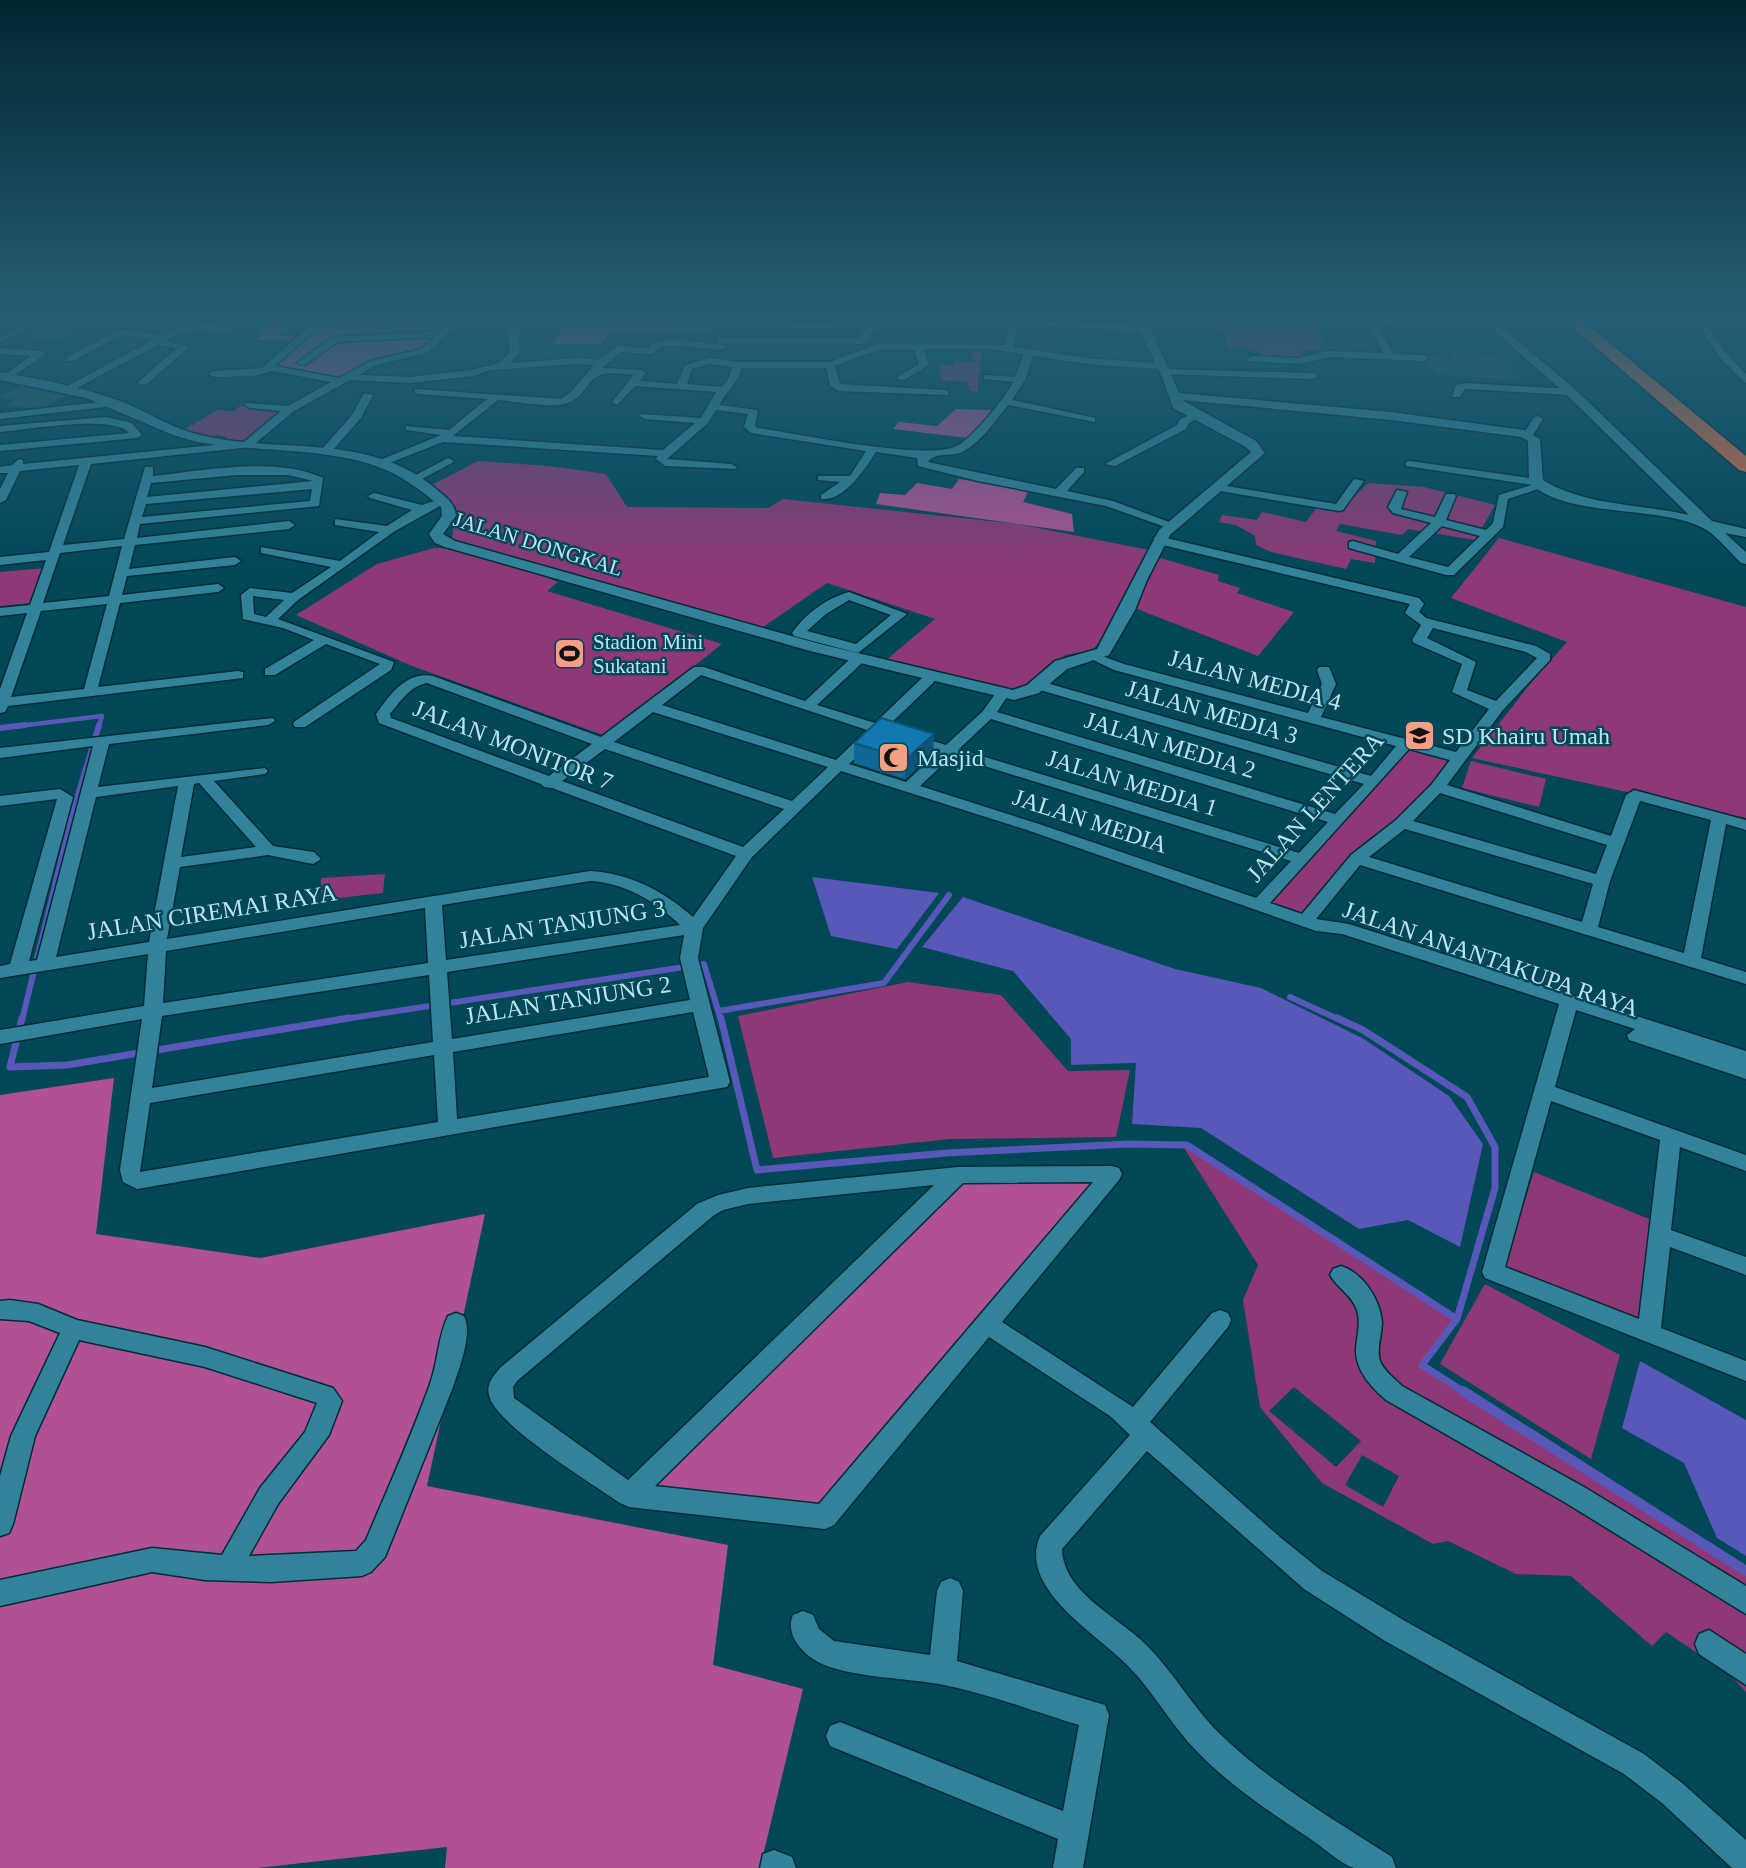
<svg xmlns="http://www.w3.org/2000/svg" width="1746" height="1868" viewBox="0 0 1746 1868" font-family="Georgia,serif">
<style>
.built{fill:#225361}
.green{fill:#8f3877;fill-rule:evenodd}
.forest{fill:#b05095}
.water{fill:#5858b9}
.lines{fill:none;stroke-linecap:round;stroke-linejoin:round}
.stream-far3{stroke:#5858b9;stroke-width:4.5}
.stream-far2{stroke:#5858b9;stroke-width:6}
.stream-far1{stroke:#5858b9;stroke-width:7}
.stream{stroke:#5858b9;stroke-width:10}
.minor-casing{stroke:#002c37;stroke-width:3}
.tertiary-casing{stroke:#002c37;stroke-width:3}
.motorway-casing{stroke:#002c37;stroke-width:3}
.minor{fill:#32839a;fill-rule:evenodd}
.tertiary{fill:#32839a;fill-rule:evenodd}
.motorway{fill:#d46843;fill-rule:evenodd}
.wall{fill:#0f6896}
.shaded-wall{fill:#0c557a}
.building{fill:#1179af;stroke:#0c557a;stroke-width:2}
.labels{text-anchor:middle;stroke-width:5;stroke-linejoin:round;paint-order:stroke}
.far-street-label{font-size:21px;fill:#bee3f0;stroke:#004758}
.far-poi-label{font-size:21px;fill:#bee3f0;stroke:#004758;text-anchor:start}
.street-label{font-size:24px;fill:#bee3f0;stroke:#004758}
.poi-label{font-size:24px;fill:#bee3f0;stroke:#004758;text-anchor:start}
</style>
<rect width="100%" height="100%" fill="#004758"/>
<path class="built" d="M1453,352L1495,355L1520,380L1436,374L1427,361V357L1455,359Z
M28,383L72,392L39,409L7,405L15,400L0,396Z"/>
<path class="green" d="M1160,316H1279L1318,319L1322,338L1319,350L1302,349L1304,361L1263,360L1257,349L1227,348L1224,331L1161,324Z
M970,348H980C984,363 976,377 978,392L970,391L967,382L941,380L940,365H953L954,361L974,362Z
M240,406L285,411L240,443L222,441L227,437L217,435L211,438L182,431L217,410L234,411Z
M478,461L549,466L606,474L627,507L768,508L783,499L1018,524L1149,550L1113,624L1092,651L1065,655L1030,687L1011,691L885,661L935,619L827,583L763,627L452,539L456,507L432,485Z
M1368,483L1424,487L1495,505L1475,540L1408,529L1402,535L1340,524L1336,531L1376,541L1375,563L1351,559L1346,569L1271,552L1256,545L1255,536L1236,525L1219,522L1222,515L1257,520L1262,512L1306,522L1317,507L1342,509Z
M1499,538L1746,607V818L1472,758L1535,678L1567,642L1451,598Z
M434,548C472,548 522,568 558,582L547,591L722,644L606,736L412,666L296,615L377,564Z
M1160,558L1219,575L1218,581L1240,588L1237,593L1294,612L1258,656L1132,607Z
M45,568L32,603L0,606V572Z
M1406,744L1459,758L1360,856L1306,920L1260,904Z
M1471,761L1546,779L1539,807L1462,788Z
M385,874L383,893L321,900V878Z
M908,982L1001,995L1068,1071L1130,1070L1116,1137L950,1139L773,1158L738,1016Z
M1187,1145L1457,1319L1423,1365L1746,1571V1692L1731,1676L1666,1632L1652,1646L1571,1576L1516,1574L1448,1541L1433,1544L1322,1483L1260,1407L1243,1300L1258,1265L1184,1148ZM1294,1387L1361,1441L1336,1467L1269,1411ZM1362,1455L1399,1476L1383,1507L1345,1485Z
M1534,1172L1654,1221L1638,1321L1504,1266Z
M1485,1284L1620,1355L1591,1459L1440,1364Z"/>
<path class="forest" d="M261,316H323L314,326L292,324L277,335L298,338L294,341L256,340L270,324L255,323Z
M326,316H385L376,327H400L405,320L459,319L428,348L386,359L340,381L272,370L275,359L308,334Z
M568,316H706L717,330L610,333L601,344H553Z
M956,409L994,410L968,438L893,429L899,422L937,426Z
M959,479L1029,490L1023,502L1072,514L1074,532L876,504L880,493L905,495L917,483L952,489Z
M114,1078L96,1234L260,1258L485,1214L427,1486L728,1545L713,1665L803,1689L760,1868H445L447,1847L257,1868H0V1095Z
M1112,1174L825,1517L629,1495L958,1175Z"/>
<path class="water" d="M812,877L939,893L897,949L831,936Z
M963,897L1175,969L1261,988L1364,1039L1449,1096L1483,1144L1460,1247L1408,1220L1359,1229L1201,1128L1132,1124L1136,1063L1071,1065V1039L1013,971L922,947Z
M1640,1361L1746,1420V1556L1717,1538L1684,1463L1622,1428Z"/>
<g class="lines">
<path class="stream-far3" d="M10,727L102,716L99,727"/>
<path class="stream-far2" d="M0,728L25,725
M1290,997L1340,1020
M719,1011L884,983L949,895
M22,1020L73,812L99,725
M338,1020L704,964L721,1020"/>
<path class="stream-far1" d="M22,1018L10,1067L67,1065L349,1018
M721,1018L757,1170L947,1153L1128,1144L1187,1145L1457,1319L1422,1365L1466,1393
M1337,1018L1363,1030L1467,1097L1495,1147V1188L1457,1319"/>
<path class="stream" d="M1463,1391L1746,1571"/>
<defs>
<path id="minor" d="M199,316H210L197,324L229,326L234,329L229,332C201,330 190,325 166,341L189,347L146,385L137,383L177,348L158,345L71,391L62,389L154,339L122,335L73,361H67V357L118,330L163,335Z
M321,316H331L275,366L339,378L370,361L421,349L434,337L337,342L305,365L297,363L332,337L440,331L457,316H466L427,353L376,365L359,375L411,377L471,370L499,363L510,352L508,334L520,316H528L518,334L520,352L510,363L578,358L598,360L618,346L649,348L652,343L672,339L723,345L725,347L720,350L672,345L659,347L652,354L620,352L602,368L641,370L646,373L640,381L677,384L685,365L710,358L738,362H829L878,344L1004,345L1011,316H1020L1013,347L1095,359L1162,363L1167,366L1162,369L1095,365L1033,356L1025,380L1012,400L1095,418V422L1008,405C995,421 982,441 964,451C952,458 935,451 928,462L1056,489L1076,468H1084V472L1067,491L1113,501L1177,525L1171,529L1106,506L978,481L918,466L917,458L876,452C865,469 844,502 821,499V495L840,482L818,480V476H850L866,451L751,433L744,427L748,414L716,410L708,423L667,459L731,464L737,467L735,469L665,466L656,459L658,456L443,442L384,465L378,462L380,460L441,435L406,430V426L449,430L487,399L419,394L415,393V389L561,399L571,392L594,365L578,364L490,370L473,376L411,383L350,380L294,411L251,447L91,464L63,545L124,539L145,467H153V476C202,471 277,456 323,478L319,506L140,524L137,538L289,521L295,525L289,529L135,545L129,569L235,557L241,561L235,565L127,576L122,595L218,584L224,588L218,592L120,603L98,687L238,671L243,672V678L8,706L5,712L0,713V689L27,613L0,616V608L30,605L46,560L0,565V557L49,552L79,465L20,471L6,500L0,503V489L8,473H0V467L12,465L19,459L23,460V464L244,442L281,411L250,408L245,405L246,403L288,406L331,382L272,371L254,376L214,377L209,374L214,371L262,368ZM924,349H989L1024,354L1015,377L984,375V379L1013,382C1008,395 970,440 957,446C926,461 798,434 758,428L755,426L758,410L719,405C727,391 737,384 742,368H826L830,385L838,391L948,395V391L944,390L840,384L835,366L878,350H914L919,364L896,378L904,380L929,365ZM710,364L732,367L727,382L721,387L687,384L692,369ZM615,373L634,375L612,402L617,405L635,386L716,392L701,418L641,414L640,416L645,419L695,423L663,450L453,436L498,400C515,401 556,410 570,402C592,392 584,373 615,373ZM237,475H288L313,481L147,497L151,483ZM312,489L310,501L142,517L146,504ZM122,546L109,596L43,603L60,553ZM107,604L84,689L11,697L41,611Z
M890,316L899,318L879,322V329L871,333L870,341L863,344H721L716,341L721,338H861V332L869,328V323L822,329L711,326L706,323L711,320L822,323Z
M1300,316L1411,321V316H1419L1422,323L1417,326L1378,324L1393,354L1424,355L1429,358L1424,361L1330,357L1300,364L1249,361L1247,359L1252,356L1298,358L1326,351L1383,353L1368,323L1305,319Z
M1637,316H1701L1727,354L1746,374V383L1720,358L1697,322L1642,319Z
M0,319L32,322L37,325L0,342V336L20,327L0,325Z
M1048,321L1145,326L1150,329L1145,332L1045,326L1043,324Z
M0,348L41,351L46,354L7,380L2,377L4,375L31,356L0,354Z
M1166,369L1313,373L1318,376L1313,379L1163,374V370Z
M1465,383L1571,389L1576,392L1571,395L1465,389L1460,397H1452L1456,385Z
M364,393L373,395L361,418L331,452H323V448L352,415Z
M101,402L105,403V407L0,419V413Z
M1196,413L1201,416L1189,423L1186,429L1115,466L1105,464L1177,425L1180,419Z
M1538,416L1543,419L1533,435L1524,437L1523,435L1534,417Z
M106,417L132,423L142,435L137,438L0,451V445L129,433C113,414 26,430 0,432V426Z
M448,458L454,461L452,463L418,481L408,479Z
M1410,461L1536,479L1547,486L1508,499L1503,527L1454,575H1446L1349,548V542L1353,541L1398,554L1431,523L1393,513L1388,507L1397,490L1407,492L1401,509L1435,517L1446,494H1454L1456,496L1446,520L1486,530L1493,523L1499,495L1532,485L1406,466V462ZM1442,526L1480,536L1448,567L1409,557Z
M1354,479L1364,481L1343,510L1339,511L1220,491L1214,488L1220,485L1336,504Z
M374,493L422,505L443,498L449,501L395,531L298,600L278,619L394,662L391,670L305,727H295L293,724L295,721L380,664L326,644L275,675H265V669L314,640L283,628L243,619L241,595L250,588L292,593L331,567L261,553V547L340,561L379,532L335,525V519L387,526L412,510L370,498L368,496ZM253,596L284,600L266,617L254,614Z
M1158,536L1419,598L1424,604L1419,612L1426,618L1536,646L1550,654V660L1503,710L1447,785L1611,836L1626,795L1634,790L1746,820V830L1726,824L1701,958L1746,972V984L1360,865L1316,919L1349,924L1746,1051V1079L1629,1040L1627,1035L1635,1029L1576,1010L1555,1087L1746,1155V1171L1680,1147L1671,1230L1746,1257V1275L1670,1247L1661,1328L1746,1361V1381L1485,1278L1482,1272L1559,1004L1342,934L1316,931L1027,830L841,771L752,857L703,928L698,958L730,1082L727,1087L137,1189L123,1182L120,1170L142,1019L0,1044V1030L144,1006L148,954L0,978V966L10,964L57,799L0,806V796L60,789L73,797L29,961L37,960L93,746L0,758V748L273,718L275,721L268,725L109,744L98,787L265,768L268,771L265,774L214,781L273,846L314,852L321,859L313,864L268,855L180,867L167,939L590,871C629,873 664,891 693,917L736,856L552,788L544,787L541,784L379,723L376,714C390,695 406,671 433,676L601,737L694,667H704L805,701L851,658H861V664L817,705L875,723L923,677L928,676L935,680L933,683L887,727L946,745L983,711L995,694L1000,693L1007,697L997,712L1335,814L1364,784L1033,688L1031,685L1033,682H1043L1371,776L1396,746L1114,670L1087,657L1094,653L1124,664L1308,713L1322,684L1317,670L1319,667H1329L1336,684L1321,717L1456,752L1489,709L1452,692L1462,664L1414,643L1412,640L1421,625L1405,613L1410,604L1154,543V537ZM1433,628L1526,652L1537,658L1496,701L1467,690L1476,662L1427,638ZM701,675L867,730L836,760L662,705ZM427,683L592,744L549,776L391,718L390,714C400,702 410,686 427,683ZM653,712L828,767L792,801L614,742ZM991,719L1328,822L1299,853L959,749ZM880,734L938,752L906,782L849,764ZM605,749L784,809L743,847L562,781ZM1409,749L1450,760L1432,784L1396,820L1351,855L1302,914L1270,903ZM952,756L1291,861L1256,898L1039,824L920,786ZM199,783L256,847L181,857L194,784ZM178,786L149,942L56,957L96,797ZM1440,793L1607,845L1596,874L1413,821ZM1640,801L1711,820L1684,953L1598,927L1610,881ZM1405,829L1593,884L1582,922L1369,857ZM590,881C625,883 655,901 680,925L446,960L442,905ZM425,908L428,963L163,1003L166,951ZM684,935L680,958L690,1000L452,1039L447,972ZM429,975L433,1042L152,1088L162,1016ZM693,1012L709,1077L457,1119L453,1052ZM434,1055L438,1122L140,1172L150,1103ZM1551,1101L1660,1140L1639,1319L1505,1267Z
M849,592L907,614L858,653L794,636L792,633C805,614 827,598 849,592ZM849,600L891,615L856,644L807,631L826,614Z
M1112,1166L1119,1168L1122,1174L1119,1180L1002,1322L1133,1407L1212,1313L1220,1310L1228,1313L1231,1320L1228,1327L1150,1422L1281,1538L1322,1571L1405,1621L1644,1754L1682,1783L1746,1840V1868H1732L1662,1803L1624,1774L1385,1641L1304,1589L1147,1451L1062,1549C1063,1590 1112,1614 1140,1639C1170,1666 1190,1704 1219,1733C1269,1782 1333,1819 1392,1857L1396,1868C1384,1868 1365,1868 1354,1868C1339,1863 1323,1847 1309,1838C1267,1810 1223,1781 1189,1743C1168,1719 1152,1691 1130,1668C1101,1636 1017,1590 1040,1536L1130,1435L1110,1416L989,1337L834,1525L825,1529L629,1507L620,1503C593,1484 494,1424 489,1395C486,1384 494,1375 501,1367L697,1204L718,1195L748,1188L958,1167ZM1093,1182L819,1504L655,1486L963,1183ZM934,1185L628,1480L514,1398L513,1387L517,1381L713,1216L723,1210L748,1204Z
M1341,1266C1363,1273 1380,1299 1382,1322C1382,1335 1376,1348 1380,1361C1384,1371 1395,1379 1402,1386L1584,1487L1746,1586V1614L1566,1503L1386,1400C1371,1387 1355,1370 1356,1349C1357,1335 1361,1323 1357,1310C1352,1295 1337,1288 1330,1275L1333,1269Z
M10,1300L38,1304L77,1320L205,1347L333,1388L342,1401L329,1435L278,1504L249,1556L356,1551L366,1540C388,1488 411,1437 430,1384C438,1362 438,1336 448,1316L456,1313L464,1316C473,1335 459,1368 453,1387L385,1557L371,1572L362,1576L271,1582L205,1580L152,1572L0,1606V1580L152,1548L222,1555L260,1488L305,1432L317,1403L205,1367L79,1340L35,1436L13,1524L9,1533L0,1536V1476L11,1436L60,1333L29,1321L0,1319V1301Z
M950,1578L959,1582L963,1591L957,1661L1105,1705L1109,1715L1083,1868H1053L1058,1839L830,1746L826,1736L830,1726L840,1722L1063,1811L1079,1725C1033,1711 986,1693 939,1684C905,1678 846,1677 818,1662C801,1653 785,1634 793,1615L803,1611L813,1615L819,1629L834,1641L930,1655L937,1591L941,1582Z
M1709,1630L1746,1654V1685L1699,1654L1695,1644L1699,1634Z
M774,1850L792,1857L796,1868H760L763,1854Z"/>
<path id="tertiary" d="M1139,316H1149L1151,329L1179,393L1391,412L1524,430L1540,439L1543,480C1585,506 1642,504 1689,515L1567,395L1477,316H1488L1575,389L1712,521L1746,529V537L1725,533L1746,552V564L1741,563C1729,552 1715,533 1701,527C1656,505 1563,518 1529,482L1528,441L1521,437L1391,420L1182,400L1256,441L1265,453L1170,535L1147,580L1135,610L1109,655L1067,669L1039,693L1014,700L810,651L445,547L435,543L429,534L442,516L441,507C424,493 408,480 388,471C339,447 254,452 197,442L173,435L86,398L0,380V372C41,379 81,387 120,401C145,410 167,426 193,433C273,456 366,430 435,488C445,497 455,502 456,516L443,534L455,541L820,644L1013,690L1027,685L1055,661L1097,649L1159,530L1251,452L1246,447L1173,408L1163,379L1139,329Z"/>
<path id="motorway" d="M1559,316H1577L1746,456V472L1739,470Z"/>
</defs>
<use href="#minor" class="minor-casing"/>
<use href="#tertiary" class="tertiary-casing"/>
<use href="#motorway" class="motorway-casing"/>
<use href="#minor" class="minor"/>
<use href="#tertiary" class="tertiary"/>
<use href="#motorway" class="motorway"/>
</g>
<path class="wall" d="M83,316L86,326L63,340L37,339L33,329Z
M934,734L933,753L905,779L854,763V743Z"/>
<path class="shaded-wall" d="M83,316L86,326L63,340L59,331Z
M934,734L933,753L905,779L906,759Z"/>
<path class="building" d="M56,316H83L59,331L33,329Z
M881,718L934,734L906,759L854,743Z"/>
<linearGradient id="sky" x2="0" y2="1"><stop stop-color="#002730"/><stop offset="0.55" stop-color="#265e75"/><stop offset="1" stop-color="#265e75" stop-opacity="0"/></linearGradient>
<rect width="1746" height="577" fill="url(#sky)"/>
<defs>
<symbol id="stadium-square" viewBox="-11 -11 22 22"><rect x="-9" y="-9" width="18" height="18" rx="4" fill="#f39f83" stroke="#004758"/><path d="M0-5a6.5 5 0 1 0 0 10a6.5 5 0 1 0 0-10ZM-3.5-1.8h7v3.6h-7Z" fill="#111"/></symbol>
<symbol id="school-square" viewBox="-11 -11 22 22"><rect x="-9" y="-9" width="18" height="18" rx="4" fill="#f39f83" stroke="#004758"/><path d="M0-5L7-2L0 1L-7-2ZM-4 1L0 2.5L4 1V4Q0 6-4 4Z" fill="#111"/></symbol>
<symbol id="mosque-square" viewBox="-11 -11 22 22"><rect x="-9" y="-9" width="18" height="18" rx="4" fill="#f39f83" stroke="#004758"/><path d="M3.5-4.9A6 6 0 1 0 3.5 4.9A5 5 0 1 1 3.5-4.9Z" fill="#111"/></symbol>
</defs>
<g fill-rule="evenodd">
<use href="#stadium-square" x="552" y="636" width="35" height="35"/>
<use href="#school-square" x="1402" y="718" width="35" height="35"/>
<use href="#mosque-square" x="876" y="740" width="35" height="35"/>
</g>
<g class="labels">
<g class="far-street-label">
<text transform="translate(538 544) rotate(17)" y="7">JALAN DONGKAL</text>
</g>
<g class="far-poi-label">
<text x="593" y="649">Stadion Mini<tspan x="593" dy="24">Sukatani</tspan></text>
</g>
<g class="street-label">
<text transform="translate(1255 680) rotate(15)" y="8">JALAN MEDIA 4</text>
<text transform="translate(1212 712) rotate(16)" y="8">JALAN MEDIA 3</text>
<text transform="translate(513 745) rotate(21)" y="8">JALAN MONITOR 7</text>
<text transform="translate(1170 745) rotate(17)" y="8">JALAN MEDIA 2</text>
<text transform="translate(1132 783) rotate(17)" y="8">JALAN MEDIA 1</text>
<text transform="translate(1315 807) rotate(-48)" y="8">JALAN LENTERA</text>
<text transform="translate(1090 821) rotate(18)" y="8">JALAN MEDIA</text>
<text transform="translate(212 912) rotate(-9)" y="8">JALAN CIREMAI RAYA</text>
<text transform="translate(562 924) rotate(-9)" y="8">JALAN TANJUNG 3</text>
<text transform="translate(1491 959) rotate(19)" y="8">JALAN ANANTAKUPA RAYA</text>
<text transform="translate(568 1000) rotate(-9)" y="8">JALAN TANJUNG 2</text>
</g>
<g class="poi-label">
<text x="1442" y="744">SD Khairu Umah</text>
<text x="917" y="766">Masjid</text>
</g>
</g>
</svg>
